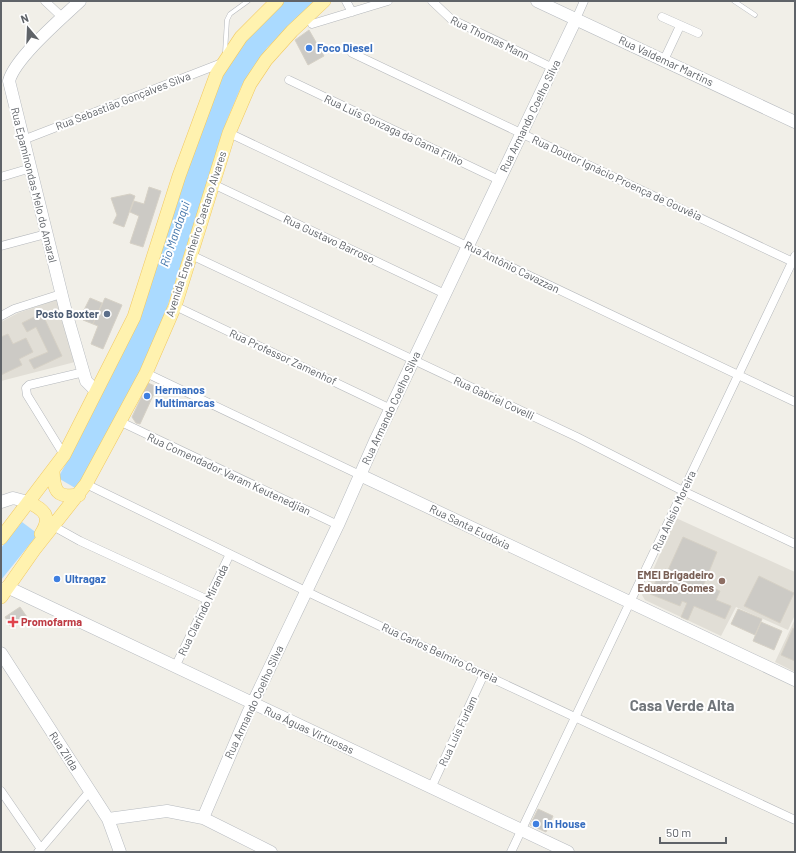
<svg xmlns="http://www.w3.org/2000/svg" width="796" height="853" viewBox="0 0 796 853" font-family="Barlow,sans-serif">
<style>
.education{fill:#e1ded6}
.water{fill:#aadaff}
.building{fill:#cccac5;stroke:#d6d1c6}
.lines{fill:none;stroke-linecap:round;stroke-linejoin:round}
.lane-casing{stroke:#b5b8bc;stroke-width:5}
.street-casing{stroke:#b5b8bc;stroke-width:9}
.secondary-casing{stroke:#b6babf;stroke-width:13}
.primary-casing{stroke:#f2c960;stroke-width:14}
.lane{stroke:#fff;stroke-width:4}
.street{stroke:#fff;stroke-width:8}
.secondary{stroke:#fff;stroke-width:12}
.primary{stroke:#fff2af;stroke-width:13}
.shop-dot{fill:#3f7fe0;stroke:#fff;stroke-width:1.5}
.service-dot{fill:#5c6f8a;stroke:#fff;stroke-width:1.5}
.education-dot{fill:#8d6e63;stroke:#fff;stroke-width:1.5}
.health-dot{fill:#e0444e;stroke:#fff;stroke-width:1.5}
.labels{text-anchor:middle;stroke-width:4;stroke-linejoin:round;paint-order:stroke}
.street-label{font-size:11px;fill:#5f6368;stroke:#fff}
.shop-label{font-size:11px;font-weight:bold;fill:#366cbe;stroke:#fff;text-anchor:start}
.service-label{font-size:11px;font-weight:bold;fill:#4e5e75;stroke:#fff;text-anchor:end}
.education-label{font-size:11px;font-weight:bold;fill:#785e54;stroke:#fff;text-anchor:end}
.health-label{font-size:11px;font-weight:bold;fill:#be3a42;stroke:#fff;text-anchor:start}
.water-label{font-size:12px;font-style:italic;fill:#4174aa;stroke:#fff}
.district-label{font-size:15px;font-weight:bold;fill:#70757a;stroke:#fff}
</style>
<rect width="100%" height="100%" fill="#f1efe8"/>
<path class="education" d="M58,299L75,362L1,381V322L18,313Z
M676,518L795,572V615L788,630L736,607L721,636L645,600L642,595Z
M795,619V672L775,662Z"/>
<path class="water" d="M281,1H314L267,48L241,87L227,120L164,317L133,386L77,489L58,478L81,436L83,427L172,213L227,62Z
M22,522L38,534L1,580V548Z"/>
<path class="building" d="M309,30L324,56L308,65L295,40Z
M149,187L161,191L143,247L130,243L139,216L130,212L134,201L144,204Z
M130,194L135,196L124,227L113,223L117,215L111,198Z
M90,298L102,303L93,324L83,320L87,311L84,310Z
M105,298L122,305L103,349L91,344L98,326L93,324Z
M42,313L62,356L34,369L29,360L48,352L36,327L27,332L22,323Z
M8,334L13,344L26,338L33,352L19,359L22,365L1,375V337Z
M148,383L157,387L140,424L136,423L132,417Z
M683,537L717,552L704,584L720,591L716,600L731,606L725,619L694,606L688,620L681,617L687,603L682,601L680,606L650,594L658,576L662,577L665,569L668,570Z
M759,576L794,593L780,623L744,606Z
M20,607L27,617L11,627L5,617Z
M738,609L762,619L755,635L731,624Z
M761,622L782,631L774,650L753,641Z
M793,628L795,629V661L781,655Z
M538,809L553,816L546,832L530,825Z"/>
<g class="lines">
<defs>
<path id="lane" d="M734,1L755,15
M225,53L227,20L230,14L248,1"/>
<path id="street" d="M45,1L62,17
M346,1L352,12
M432,1L451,19L553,68
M662,17L698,33
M576,19L584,1
M312,24L388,1
M352,53L795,263
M664,60L680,26
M289,80L499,180
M229,133L795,402
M23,140L222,63
M1,177L31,168
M213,184L445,294
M1,246L46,234
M191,255L577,437L683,491L795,544
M175,306L391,409
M1,316L14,309L61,294
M146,373L360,475
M121,422L338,525
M64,455L27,395L26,388L29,385L84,372
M86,484L318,597L795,820
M53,526L80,541L208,600
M175,667L230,554
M431,788L484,674
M1,791L41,849
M38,852L90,791
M511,852L795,256"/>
<path id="secondary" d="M80,1C61,19 15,58 9,81L66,312L86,381L95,390
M537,1L795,122
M360,475L795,680
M1,502L13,498L28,502
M7,587L568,852
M1,653L108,819L120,852
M203,818L248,713L338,525L376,439L576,19
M108,819L167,811L203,818L271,852"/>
<path id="primary" d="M53,471C54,492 57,498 79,495
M28,502C45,510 52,517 41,534
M1,538L64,455L134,317L179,176L217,73L241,37L277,1
M1,597L34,550L86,484L146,373L175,306L229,133L250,84L266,60L292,31L324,1"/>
</defs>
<use href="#lane" class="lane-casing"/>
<use href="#street" class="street-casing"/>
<use href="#secondary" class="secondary-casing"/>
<use href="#primary" class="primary-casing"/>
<use href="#lane" class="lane"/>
<use href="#street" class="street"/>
<use href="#secondary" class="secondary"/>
<use href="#primary" class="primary"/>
</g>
<g class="shop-dot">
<circle cx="309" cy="48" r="4"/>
<circle cx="147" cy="396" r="4"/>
<circle cx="57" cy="579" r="4"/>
<circle cx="536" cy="824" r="4"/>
</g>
<circle class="service-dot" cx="107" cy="314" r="4"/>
<circle class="education-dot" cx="722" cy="581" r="4"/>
<path class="health-dot" d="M11 616h4v4h4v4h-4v4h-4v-4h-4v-4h4z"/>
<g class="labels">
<g class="street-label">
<text transform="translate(490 38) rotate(26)" y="4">Rua Thomas Mann</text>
<text transform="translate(666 61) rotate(25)" y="4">Rua Valdemar Martins</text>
<text transform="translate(123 101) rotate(-21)" y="4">Rua Sebastião Gonçalves Silva</text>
<text transform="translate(530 116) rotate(-64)" y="4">Rua Armando Coelho Silva</text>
<text transform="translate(394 130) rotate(25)" y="4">Rua Luis Gonzaga da Gama Filho</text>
<text transform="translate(617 178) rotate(25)" y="4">Rua Doutor Ignácio Proença de Gouvêia</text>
<text transform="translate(34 185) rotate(76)" y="4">Rua Epaminondas Melo do Amaral</text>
<text transform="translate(196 234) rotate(-72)" y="4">Avenida Engenheiro Caetano Alvares</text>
<text transform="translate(329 239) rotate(25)" y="4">Rua Gustavo Barroso</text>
<text transform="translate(512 267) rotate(26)" y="4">Rua Antônio Cavazzan</text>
<text transform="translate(283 357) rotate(25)" y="4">Rua Professor Zamenhof</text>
<text transform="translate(494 398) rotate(25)" y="4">Rua Gabriel Covelli</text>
<text transform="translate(391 408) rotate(-65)" y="4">Rua Armando Coelho Silva</text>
<text transform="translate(229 474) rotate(25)" y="4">Rua Comendador Varam Keutenedjian</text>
<text transform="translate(674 511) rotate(-65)" y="4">Rua Anísio Moreira</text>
<text transform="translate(470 527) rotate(26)" y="4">Rua Santa Eudóxia</text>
<text transform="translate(203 610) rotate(-64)" y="4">Rua Clarindo Miranda</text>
<text transform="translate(440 653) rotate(25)" y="4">Rua Carlos Belmiro Correia</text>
<text transform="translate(254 702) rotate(-65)" y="4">Rua Armando Coelho Silva</text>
<text transform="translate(309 730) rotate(25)" y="4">Rua Águas Virtuosas</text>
<text transform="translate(458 731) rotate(-65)" y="4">Rua Luis Furlam</text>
<text transform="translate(64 751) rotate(57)" y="4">Rua Zilda</text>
</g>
<g class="shop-label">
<text x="317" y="52">Foco Diesel</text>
<text x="155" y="394">Hermanos<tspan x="155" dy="13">Multimarcas</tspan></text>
<text x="65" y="583">Ultragaz</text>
<text x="544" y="828">In House</text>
</g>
<g class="service-label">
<text x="99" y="318">Posto Boxter</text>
</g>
<g class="education-label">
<text x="714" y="579">EMEI Brigadeiro<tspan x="714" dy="13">Eduardo Gomes</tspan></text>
</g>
<g class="health-label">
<text x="21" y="626">Promofarma</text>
</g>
<g class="water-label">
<text transform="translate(175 234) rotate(-71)" y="4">Rio Mandaqui</text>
</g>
<g class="district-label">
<text x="682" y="711">Casa Verde Alta</text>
</g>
</g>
<rect width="796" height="853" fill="none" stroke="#5f6368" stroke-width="4"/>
<g transform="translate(28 28) rotate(341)" stroke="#ffffff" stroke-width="3" paint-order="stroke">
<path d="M0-3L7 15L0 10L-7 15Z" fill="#5f6368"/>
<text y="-6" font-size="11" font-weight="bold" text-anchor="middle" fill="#5f6368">N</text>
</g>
<path d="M660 837v6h66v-6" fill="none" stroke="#5f6368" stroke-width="2"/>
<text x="666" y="837" font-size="12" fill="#5f6368" stroke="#ffffff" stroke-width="3" paint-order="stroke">50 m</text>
</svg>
